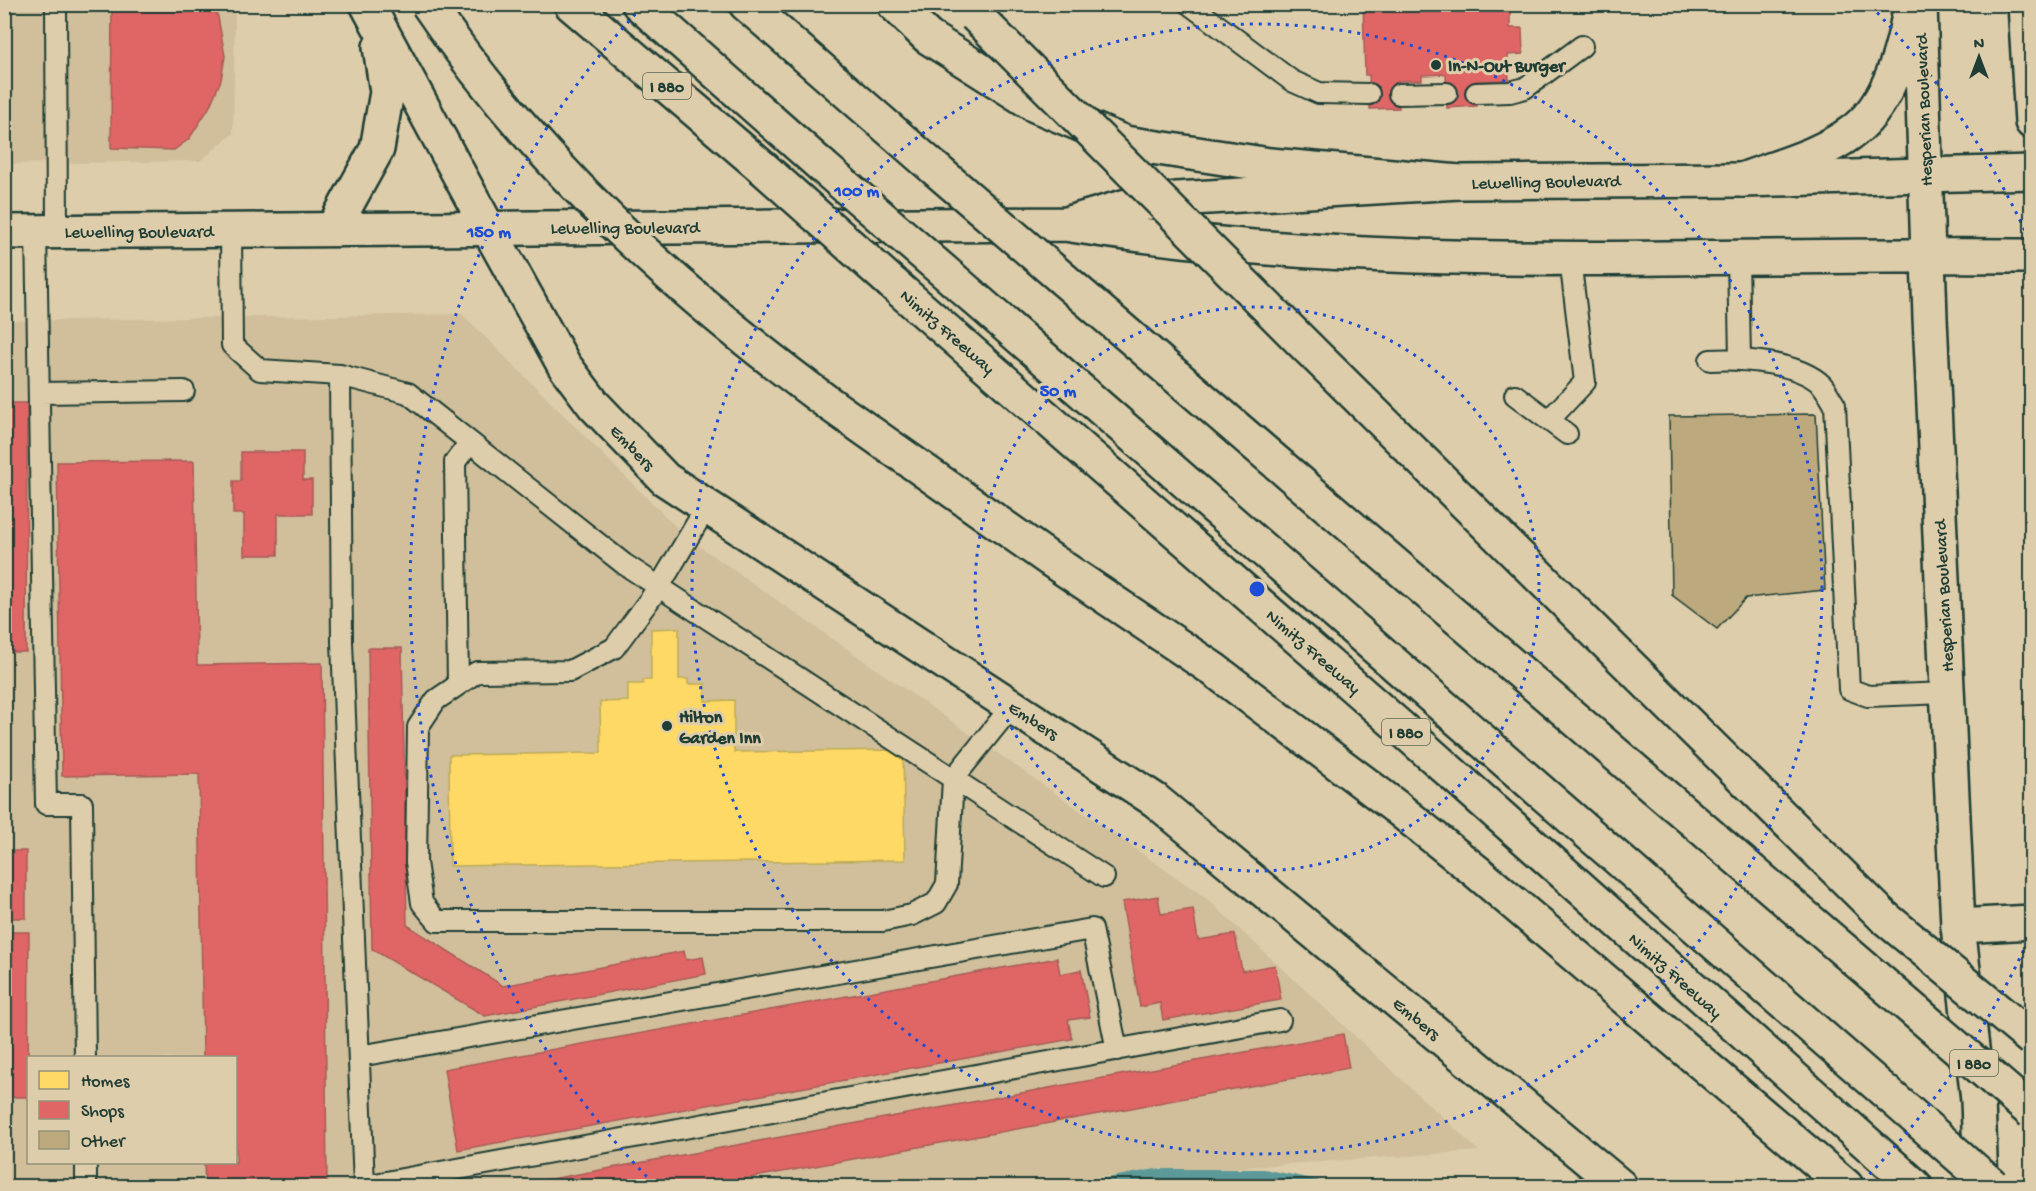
<svg xmlns="http://www.w3.org/2000/svg" width="2036" height="1191" viewBox="0 0 2036 1191" font-family="'Gochi Hand',sans-serif">
<style>
.built{fill:#d0bf9a;fill-rule:evenodd}
.homes{fill:#ffd966;stroke:#bcaa57;stroke-width:1.5}
.shops{fill:#e06666;stroke:#a65a57;stroke-width:1.5}
.lines{fill:none;stroke-linecap:round;stroke-linejoin:round}
.stream{stroke:#5c9999;stroke-width:12}
.building{fill:#bca97d;stroke:#1f3d34;stroke-width:1.5}
.service-casing{stroke:#1f3d34;stroke-width:24}
.secondary-casing{stroke:#1f3d34;stroke-width:38}
.primary-casing{stroke:#1f3d34;stroke-width:38}
.motorway-casing{stroke:#1f3d34;stroke-width:38}
.service{stroke:#decdaa;stroke-width:20}
.secondary{stroke:#decdaa;stroke-width:33}
.primary{stroke:#decdaa;stroke-width:33}
.motorway{stroke:#decdaa;stroke-width:33}
.motorway-bridge-casing{stroke:#1f3d34;stroke-width:38;stroke-linecap:butt}
.motorway-bridge{stroke:#decdaa;stroke-width:33}
.ring{fill:none;stroke:#1d4ed8;stroke-width:3;stroke-dasharray:3 6}
.poi-dot{fill:#1f3d34;stroke:#decdaa;stroke-width:2}
.labels{text-anchor:middle;stroke-width:6;stroke-linejoin:round;paint-order:stroke}
.shield{fill:#decdaa;stroke:#586857;stroke-width:1.5}
.shield-label{font-size:16px;font-weight:bold;fill:#1f3d34}
.poi-label{font-size:18px;font-weight:bold;fill:#1f3d34;stroke:#decdaa;text-anchor:start}
.street-label{font-size:18px;fill:#1f3d34;stroke:#decdaa}
.centre{fill:#1d4ed8;stroke:#decdaa;stroke-width:3}
.ring-label{font-size:18px;text-anchor:middle;font-weight:bold;fill:#1d4ed8;stroke:#decdaa;stroke-width:6;stroke-linejoin:round;paint-order:stroke}
</style>
<rect width="100%" height="100%" fill="#decdaa"/>
<filter id="ink" filterUnits="userSpaceOnUse"><feTurbulence type="fractalNoise" baseFrequency=".0167" numOctaves="2"/><feDisplacementMap in="SourceGraphic" scale="12" xChannelSelector="R" yChannelSelector="G"/><feConvolveMatrix kernelMatrix="1 2 1 2 8 2 1 2 1" color-interpolation-filters="sRGB"/></filter>
<g filter="url(#ink)">
<path class="built" d="M4,5H230L235,17L233,134L200,161L5,164Z
M462,314L686,537L1206,898L1479,1151L969,1186H5L4,321ZM28,1058H236V1162H28Z"/>
<path class="homes" d="M679,628V679H688V684H705V701L734,700V752L903,750L905,860L450,866L449,755L601,753L600,702L628,701V684H643V680H651V629Z"/>
<path class="shops" d="M112,4H212L218,17L225,56L221,80L209,108L189,139L174,150L111,148Z
M1363,4H1392V7L1510,4V28H1522L1523,54L1508,55L1509,80L1476,81L1477,106L1447,108L1446,74L1422,75V80L1398,81L1399,108L1370,109L1369,75H1365Z
M4,403H27L26,652H4Z
M241,452H303V480H312V514H278V555H244V514H233V481H241Z
M194,461L197,665L322,663L327,1186H205L204,1162H236V1058H203L199,774L62,776L57,462Z
M368,648H402L407,925L503,986L684,951L686,960L703,957L706,974L485,1016L372,949Z
M4,851H26V918H4Z
M1158,896L1161,914L1193,909L1198,940L1235,934L1242,971L1275,965L1281,1000L1163,1020L1160,1003L1140,1007L1122,902Z
M4,932H29L28,1097H4Z
M1057,958L1060,974L1081,970L1090,1017L1068,1020L1072,1039L458,1150L444,1069Z
M1343,1034L1349,1068L706,1186H513Z"/>
<g class="lines">
<path class="stream" d="M1096,1186L1157,1175H1264L1317,1186"/>
</g>
<path class="building" d="M1816,414L1825,590L1746,598L1717,629L1672,595L1669,416Z"/>
<g class="lines">
<defs>
<path id="service" d="M56,4L57,231
M1189,4L1292,81L1319,93L1369,94
M1476,93L1510,92L1525,88L1582,46
M1399,94L1447,93
M231,230L232,345L260,370L340,375L342,642L364,1186L1280,1020
M36,231L46,804H82L85,1058
M1738,258L1740,358
M1710,360C1740,358 1799,362 1822,385C1827,391 1831,399 1835,405L1849,689L1868,696L1947,693
M340,375L408,393L624,564L1104,877
M39,393L184,391
M1515,395L1567,434
M1549,420L1585,382L1570,259
M707,506L659,587L614,648L570,671L477,672L436,700L418,727L416,862L422,903L437,921H883L912,915L936,903L947,884L953,779L1012,706
M458,685L455,462L470,442
M359,1056L1092,929L1117,1050
M86,1162V1186"/>
<path id="secondary" d="M1072,222L1130,205L1176,199L1459,182L1742,180L2032,172
M4,232L1065,224C1385,277 1709,252 2032,256"/>
<path id="primary" d="M1920,4L1930,318L1958,926L1978,1100L1981,1186
M2025,4L2032,122
M1742,180C1778,166 1820,156 1852,132C1888,106 1903,51 1910,9
M488,228L564,365L594,405L665,479L1155,800L1620,1186"/>
<path id="motorway" d="M367,4L488,228
M571,4L763,168
M639,4L822,166
M746,4L933,167
M894,4L928,37L1035,105L1125,143L1270,165L1459,182
M333,229L377,149L387,92L380,47
M1063,279L1917,1013
M955,281L1920,1122
M892,283L1409,735L1915,1186
M1308,348L1884,917
M831,405L1048,558L1213,669L1396,807L1477,872L1846,1186
M1958,926L2032,922"/>
</defs>
<use href="#service" class="service-casing"/>
<use href="#secondary" class="secondary-casing"/>
<use href="#primary" class="primary-casing"/>
<use href="#motorway" class="motorway-casing"/>
<use href="#service" class="service"/>
<use href="#secondary" class="secondary"/>
<use href="#primary" class="primary"/>
<use href="#motorway" class="motorway"/>
<defs>
<path id="motorway-bridge" d="M428,4C534,163 679,293 831,405
M975,15L1308,348
M822,166L955,281
M933,167L1063,279
M763,168L892,283
M1884,917L2032,1039
M1917,1013L2032,1112
M1920,1122L1993,1186"/>
</defs>
<use href="#motorway-bridge" class="motorway-bridge-casing"/>
<use href="#motorway-bridge" class="motorway-bridge"/>
</g>
</g>
<g class="ring">
<circle cx="1257" cy="589" r="282"/>
<circle cx="1257" cy="589" r="565"/>
<path d="M2031 934A847 847 0 0 1 1861 1183M653 1183A847 847 0 0 1 643 6M1871 6A847 847 0 0 1 2031 244"/>
</g>
<g class="poi-dot">
<circle cx="1436" cy="65" r="6"/>
<circle cx="667" cy="726" r="6"/>
</g>
<g class="labels">
<g class="shield">
<rect x="643" y="73" width="48" height="26" rx="4.5"/>
<rect x="1382" y="719" width="48" height="26" rx="4.5"/>
<rect x="1950" y="1050" width="48" height="26" rx="4.5"/>
</g>
<g class="shield-label">
<text x="667" y="92">I 880</text>
<text x="1406" y="738">I 880</text>
<text x="1974" y="1069">I 880</text>
</g>
<g class="poi-label">
<text x="1448" y="71">In-N-Out Burger</text>
<text x="679" y="722">Hilton<tspan x="679" dy="21">Garden Inn</tspan></text>
</g>
<g class="street-label">
<text transform="translate(1923 110) rotate(-92)" y="6">Hesperian Boulevard</text>
<text transform="translate(1546 181) rotate(-1)" y="6">Lewelling Boulevard</text>
<text x="625" y="233">Lewelling Boulevard</text>
<text x="139" y="237">Lewelling Boulevard</text>
<text transform="translate(948 331) rotate(41)" y="6">Nimitz Freeway</text>
<text transform="translate(633 447) rotate(46)" y="6">Embers</text>
<text transform="translate(1943 596) rotate(-93)" y="6">Hesperian Boulevard</text>
<text transform="translate(1314 651) rotate(41)" y="6">Nimitz Freeway</text>
<text transform="translate(1034 720) rotate(33)" y="6">Embers</text>
<text transform="translate(1676 975) rotate(42)" y="6">Nimitz Freeway</text>
<text transform="translate(1417 1018) rotate(40)" y="6">Embers</text>
</g>
</g>
<circle cx="1257" cy="589" r="9" class="centre"/>
<g class="ring-label">
<text x="857" y="196">100 m</text>
<text x="489" y="237">150 m</text>
<text x="1058" y="396">50 m</text>
</g>
<rect width="2036" height="1191" fill="none" stroke="#decdaa" stroke-width="24"/>
<rect x="12" y="12" width="2012" height="1167" fill="none" stroke="#1f3d34" stroke-width="2" filter="url(#ink)"/>
<rect x="27" y="1056" width="210" height="108" fill="#decdaa" stroke="#92937b" stroke-width="1.5"/>
<rect x="39" y="1071" width="30" height="18" fill="#ffd966" stroke="#92937b" stroke-width="1.5"/>
<text x="81" y="1086" font-size="18" fill="#1f3d34">Homes</text>
<rect x="39" y="1101" width="30" height="18" fill="#e06666" stroke="#92937b" stroke-width="1.5"/>
<text x="81" y="1116" font-size="18" fill="#1f3d34">Shops</text>
<rect x="39" y="1131" width="30" height="18" fill="#bca97d" stroke="#92937b" stroke-width="1.5"/>
<text x="81" y="1146" font-size="18" fill="#1f3d34">Other</text>
<g transform="translate(1979 57)" stroke="#decdaa" stroke-width="4.5" paint-order="stroke">
<path d="M0-4.5L10 22L0 15L-10 22Z" fill="#1f3d34"/>
<text y="-9" font-size="16" font-weight="bold" text-anchor="middle" fill="#1f3d34">N</text>
</g>
</svg>
